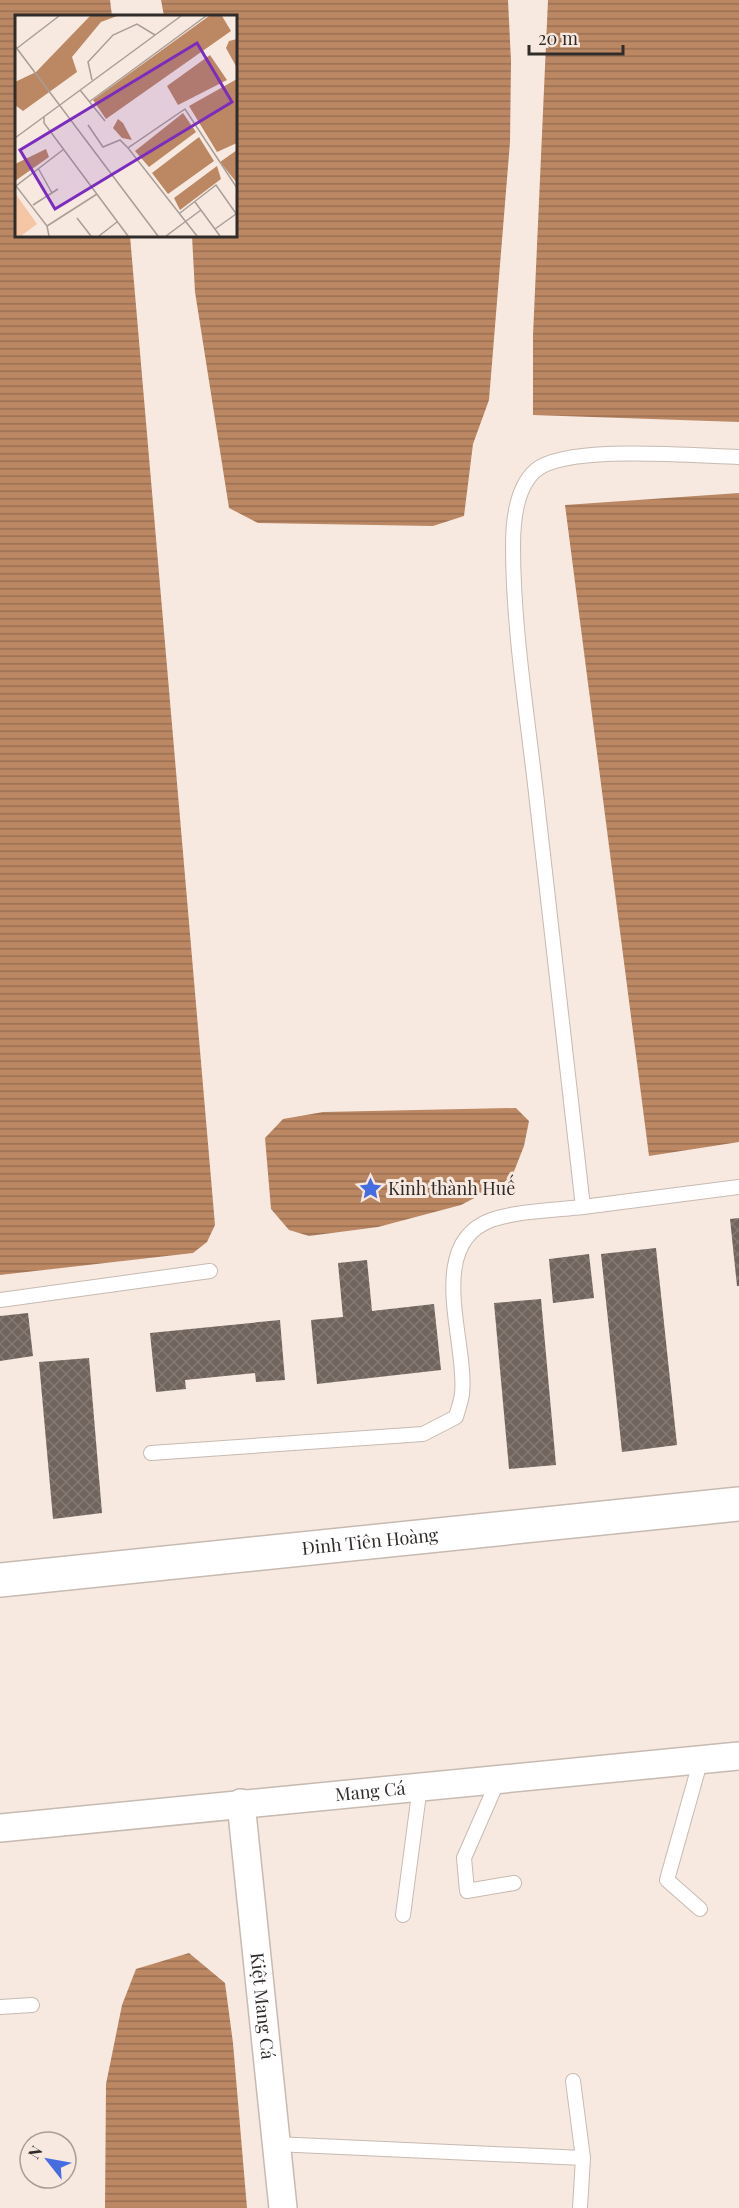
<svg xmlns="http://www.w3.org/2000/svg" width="739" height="2208" viewBox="0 0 739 2208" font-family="'Playfair Display',serif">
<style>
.water{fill:url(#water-rules)}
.building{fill:url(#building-cross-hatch)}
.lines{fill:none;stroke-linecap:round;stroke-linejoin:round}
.service-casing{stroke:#c7bab1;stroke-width:16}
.minor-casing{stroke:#c7bab1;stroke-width:30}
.secondary-casing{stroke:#c7bab1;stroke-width:36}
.service{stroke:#fff;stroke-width:14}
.minor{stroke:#fff;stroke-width:27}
.secondary{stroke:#fff;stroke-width:33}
.labels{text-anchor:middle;stroke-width:6;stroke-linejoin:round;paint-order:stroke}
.poi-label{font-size:18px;fill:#312c29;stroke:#f7e9e0;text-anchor:start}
.street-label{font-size:18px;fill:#312c29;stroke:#f7e9e0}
.inset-road{fill:none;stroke:#a89d97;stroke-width:1.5}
.view{fill:#7b2cbf;fill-opacity:0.15;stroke:#7b2cbf;stroke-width:3}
.inset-edge{fill:none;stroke:#312c29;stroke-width:3}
</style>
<defs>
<pattern id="water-rules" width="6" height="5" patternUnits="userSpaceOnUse" patternTransform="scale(1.5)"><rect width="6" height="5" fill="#bb8863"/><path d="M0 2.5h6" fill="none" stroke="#996f52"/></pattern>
<pattern id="building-cross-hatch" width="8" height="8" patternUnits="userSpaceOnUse" patternTransform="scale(1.5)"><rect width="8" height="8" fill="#70645c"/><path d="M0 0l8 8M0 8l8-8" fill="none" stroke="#847b75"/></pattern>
</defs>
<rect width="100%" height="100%" fill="#f7e9e0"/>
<path class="water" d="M0,0H110L112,16H16V236H130L215,1225L207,1242L193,1253L0,1275Z
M161,0H508L511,61L510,142L489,400L473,444L464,516L433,526L258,523L229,508L195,292L192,236H236V16H164Z
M548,0H739V422L533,415V335Z
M739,493V1142L649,1156L565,505Z
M516,1108L529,1121L524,1146L511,1179L461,1205L378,1227L309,1236L289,1230L271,1209L265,1138L283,1119L323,1112Z
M189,1953L225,1983L233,2043L247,2208H105L106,2084L122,2005L136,1969Z"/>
<path class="building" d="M739,1218V1286H737L730,1219Z
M656,1248L677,1445L622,1452L601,1254Z
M589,1254L594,1298L553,1303L549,1259Z
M367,1260L372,1311L434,1304L441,1370L317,1384L311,1320L343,1317L338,1263Z
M541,1299L556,1465L509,1469L494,1303Z
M28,1313L33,1356L0,1361V1316Z
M280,1320L285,1380L256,1382L255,1373L185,1380L186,1389L156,1392L150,1333Z
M89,1358L102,1513L53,1519L39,1362Z"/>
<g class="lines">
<defs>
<path id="service" d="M739,457C695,456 568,444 536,470C516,487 513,521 513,546C513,627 527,713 536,793C552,931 567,1069 583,1207L739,1187
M0,1300L210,1271
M151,1453L423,1434L456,1417C458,1409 461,1402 462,1394C468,1344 424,1245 491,1220C517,1211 555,1210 583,1207
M499,1778L464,1858L467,1891L514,1883
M700,1909L667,1880L701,1759
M403,1915L420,1786
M0,2007L32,2005
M573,2081L583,2158L580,2208
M275,2144L583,2158"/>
<g id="minor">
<path id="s1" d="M241,1803L283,2208"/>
<path id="s2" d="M0,1828L739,1756"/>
</g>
<g id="secondary">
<path id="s3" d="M0,1580L739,1504"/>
</g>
</defs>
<use href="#service" class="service-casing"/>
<use href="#minor" class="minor-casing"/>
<use href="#secondary" class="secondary-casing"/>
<use href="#service" class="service"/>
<use href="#minor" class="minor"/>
<use href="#secondary" class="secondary"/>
</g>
<defs>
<symbol id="sight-bare" viewBox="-9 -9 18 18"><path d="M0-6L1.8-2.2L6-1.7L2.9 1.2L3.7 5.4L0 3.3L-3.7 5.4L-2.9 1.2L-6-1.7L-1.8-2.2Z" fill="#456de0" stroke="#f7e9e0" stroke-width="2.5" paint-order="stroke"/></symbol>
</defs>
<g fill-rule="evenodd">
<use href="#sight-bare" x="354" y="1172" width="33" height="33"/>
</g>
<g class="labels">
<g class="poi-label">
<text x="388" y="1195">Kinh thành Huế</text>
</g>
<g class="street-label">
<text dy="6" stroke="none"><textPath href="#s3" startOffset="372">Đinh Tiên Hoàng</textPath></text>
<text dy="6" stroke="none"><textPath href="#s2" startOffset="372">Mang Cá</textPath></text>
<text dy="6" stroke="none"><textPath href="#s1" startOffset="204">Kiệt Mang Cá</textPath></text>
</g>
</g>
<g transform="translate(15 15)">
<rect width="222" height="222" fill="#f7e9e0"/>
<path d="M0,178L22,209L6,221L0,220Z" fill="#f5c6a6"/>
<path d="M75,1H102L86,7L57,42L62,57L8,96L0,90V67L21,57ZM194,1H207L216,16L91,104L78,85ZM222,24V53L211,33L214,26ZM195,40L212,65L163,90L152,71ZM222,64V128L202,137L174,91ZM168,98L181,117L134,152L120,136ZM103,104L108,108L117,125L107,123L98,113ZM184,122L199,146L153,179L137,158ZM31,134L34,142L0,166V149ZM222,135V168L205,147ZM202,151L206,164L165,195L159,183Z" fill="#bb8863"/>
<path class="inset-road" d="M0,31L143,221M1,34L44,1M77,65L73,47L98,20L122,9L140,20M65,75L90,106M74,87L191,1M29,102V108L113,221M73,110L88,132L105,125L113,133M0,123L166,1M23,153L37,178M180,187L205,221M18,190L43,174M165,198L201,170L222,200M62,203L76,221M32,211L82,179M200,214L221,199M34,221L32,211L1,171L49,134M84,221L102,207M151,221L186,195M182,221L113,133L170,94L222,173"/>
<path class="view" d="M182,28L217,87L40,194L5,135Z"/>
<rect width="222" height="222" class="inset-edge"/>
</g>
<g transform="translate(48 2160) rotate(301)"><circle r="28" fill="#f7e9e0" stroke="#a89d97" stroke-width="1.5"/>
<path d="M0-4.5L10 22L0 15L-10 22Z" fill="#456de0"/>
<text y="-9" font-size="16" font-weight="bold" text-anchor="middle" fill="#312c29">N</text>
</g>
<path d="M529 45v9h94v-9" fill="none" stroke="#312c29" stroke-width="3"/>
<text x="538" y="45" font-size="18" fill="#312c29" stroke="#f7e9e0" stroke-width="4.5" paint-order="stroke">20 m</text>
</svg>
